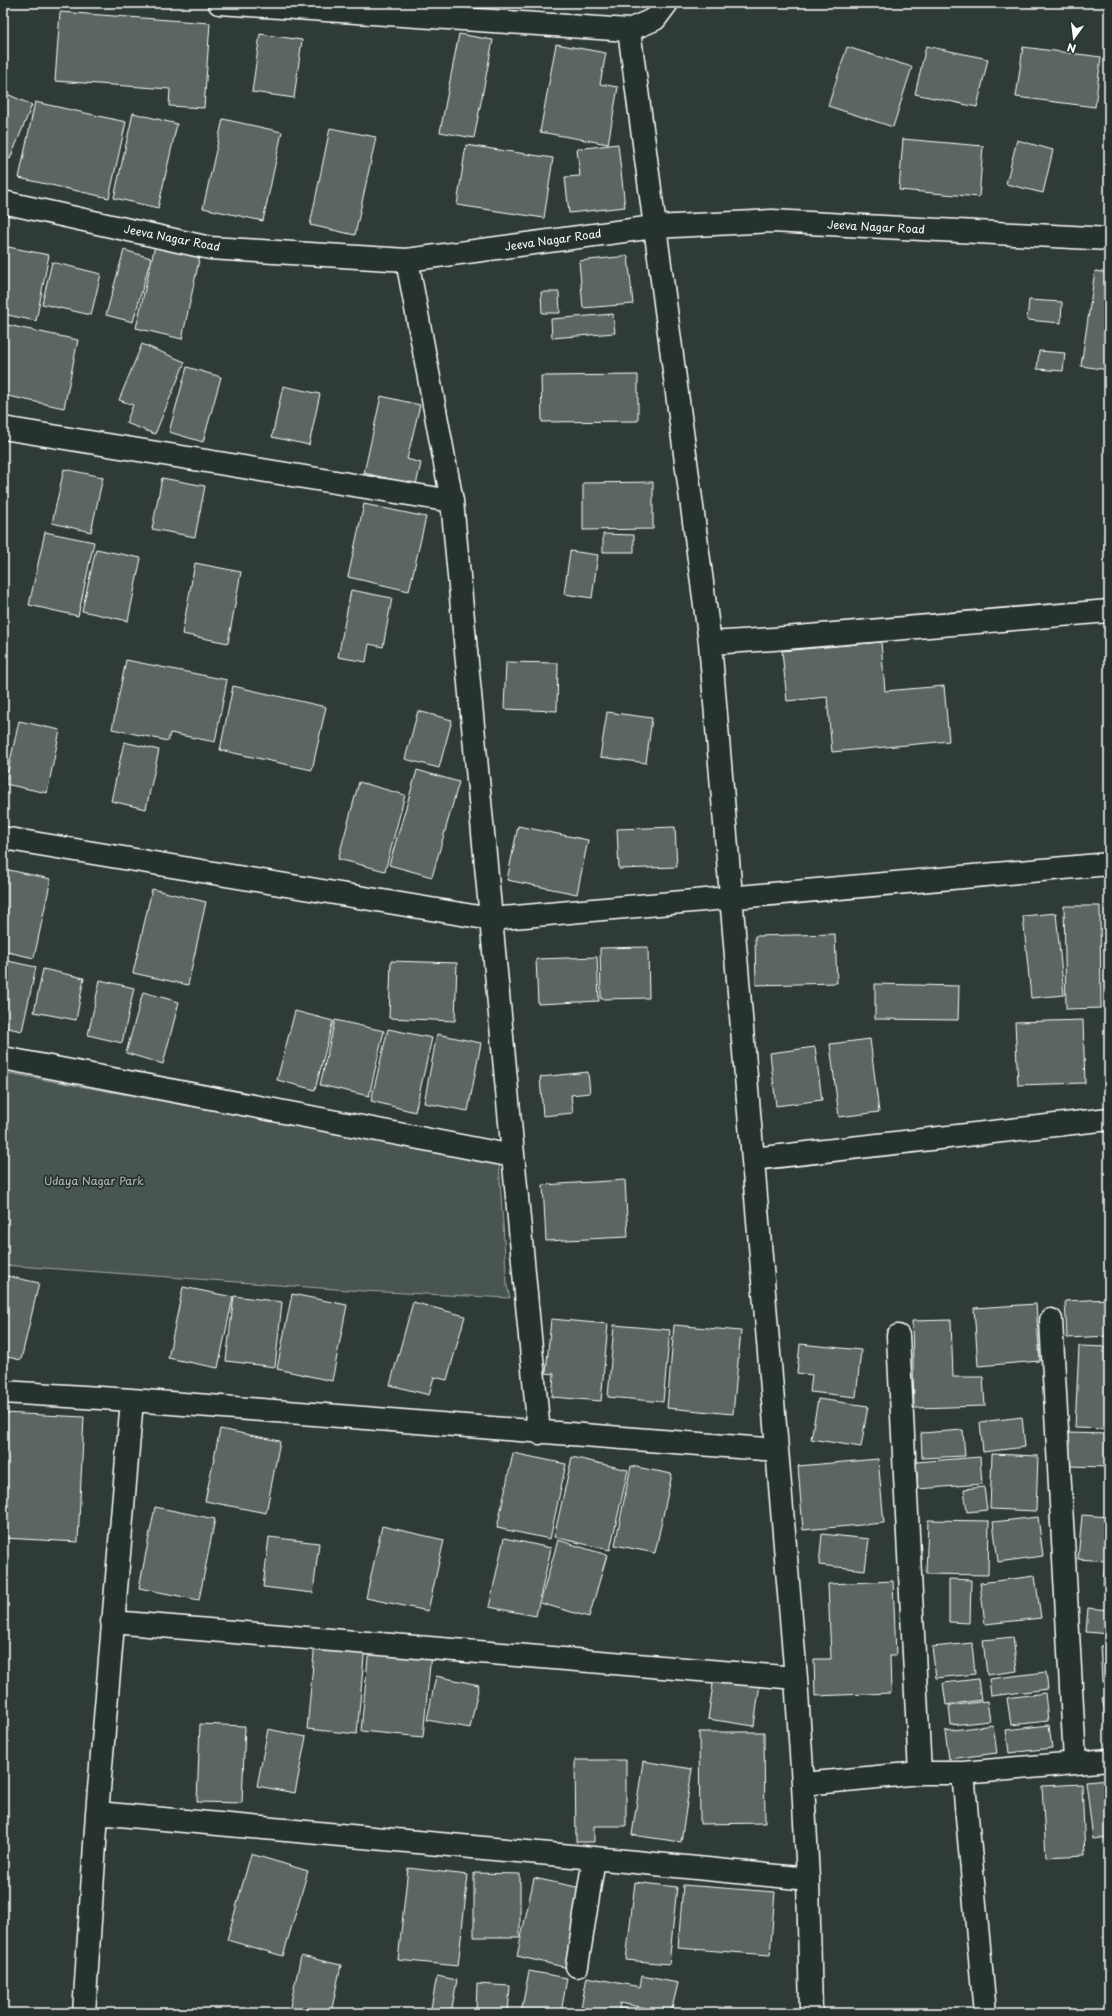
<svg xmlns="http://www.w3.org/2000/svg" width="1112" height="2016" viewBox="0 0 1112 2016" font-family="'Playpen Sans',sans-serif">
<style>
.green{fill:#4a544f;stroke:#a4aaa7}
.building{fill:#5b6661;stroke:#fff}
.lines{fill:none;stroke-linecap:round;stroke-linejoin:round}
.minor-casing{stroke:#fff;stroke-width:25}
.minor{stroke:#26332d;stroke-width:22}
.labels{text-anchor:middle;stroke-width:3.5;stroke-linejoin:round;paint-order:stroke}
.street-label{font-size:11px;fill:#fff;stroke:#26332d}
.park-label{font-size:11px;fill:#b7bbb9;stroke:#26332d}
</style>
<rect width="100%" height="100%" fill="#2f3b35"/>
<filter id="ink" filterUnits="userSpaceOnUse"><feTurbulence type="fractalNoise" baseFrequency=".025" numOctaves="2"/><feDisplacementMap in="SourceGraphic" scale="8" xChannelSelector="R" yChannelSelector="G"/><feConvolveMatrix kernelMatrix="1 2 1 2 8 2 1 2 1" color-interpolation-filters="sRGB"/></filter>
<g filter="url(#ink)">
<path class="green" d="M3,1072L499,1163L507,1286L510,1298L362,1291L3,1265Z"/>
<path class="building" d="M60,12L210,23L204,108L169,106L170,89L55,81Z
M260,34L302,40L294,98L252,92Z
M459,34L493,40L474,138L440,132Z
M556,44L606,53L600,84L618,87L608,144L540,132Z
M926,46L988,59L977,107L915,94Z
M847,47L912,67L893,127L828,106Z
M1023,47L1101,57L1095,107L1016,97Z
M7,94L32,105L10,159L3,156V105Z
M35,102L126,122L109,198L19,178Z
M133,113L177,124L158,208L114,198Z
M223,119L282,132L263,221L203,208Z
M330,128L376,137L355,235L310,225Z
M903,139L983,146L979,197L899,190Z
M1017,140L1053,150L1043,193L1006,184Z
M618,144L625,207L569,213L565,177L580,176L577,149Z
M466,145L553,158L544,218L457,205Z
M155,245L200,256L182,339L136,328Z
M3,246L49,255L36,321L3,314Z
M124,250L151,258L133,322L106,315Z
M628,256L633,304L583,308L579,261Z
M52,262L101,274L91,315L42,304Z
M1095,271L1109,273V370L1081,366Z
M541,292H559L560,313H542Z
M1029,300L1062,302L1061,323L1027,320Z
M613,314L615,333L552,338L551,319Z
M3,324L78,340L64,408L3,395Z
M142,344L185,362L155,434L126,423L133,405L119,400Z
M1039,351L1065,353L1063,371L1037,369Z
M187,367L221,377L203,442L169,432Z
M638,375V421L542,422L541,376Z
M283,386L320,394L309,445L272,437Z
M381,396L420,405L407,459L421,463L416,485L364,473Z
M64,469L103,477L91,532L52,523Z
M162,478L205,486L195,537L152,529Z
M653,482V529L583,530V483Z
M364,504L426,517L409,591L348,577Z
M45,532L94,542L78,616L29,605Z
M603,534L634,535V552H603Z
M96,549L141,558L128,621L82,611Z
M570,551L598,555L592,598L564,594Z
M195,563L241,572L228,643L182,634Z
M351,590L392,598L383,647L369,644L366,662L338,657Z
M881,642L885,691L944,686L949,741L832,752L827,697L787,701L782,651Z
M126,660L227,680L215,742L170,733L168,741L112,729Z
M506,662L558,663L557,711L504,709Z
M233,686L326,707L312,770L220,750Z
M418,711L452,720L439,768L405,759Z
M607,712L652,718L646,763L600,757Z
M19,721L60,730L47,793L5,784Z
M124,742L159,750L146,809L111,801Z
M417,770L459,782L432,877L389,865Z
M359,782L405,795L385,871L338,859Z
M518,826L588,840L577,894L507,880Z
M675,827L677,867L619,869L617,829Z
M4,869L51,879L34,958L3,951Z
M152,889L206,902L188,985L133,973Z
M1064,906H1100L1101,1008L1066,1009Z
M1056,913L1064,995L1031,998L1023,916Z
M835,934L837,983L756,985L755,936Z
M648,947L649,998L601,999L600,948Z
M597,957L599,1001L538,1004L536,959Z
M3,960L36,967L22,1031L3,1027Z
M391,961L457,963L455,1021L389,1018Z
M43,969L84,978L76,1020L34,1012Z
M100,980L134,988L122,1043L88,1035Z
M875,984L959,986L958,1020L875,1019Z
M143,992L179,1002L163,1064L126,1053Z
M295,1011L333,1021L315,1090L277,1080Z
M335,1020L384,1031L369,1096L320,1085Z
M1083,1020L1085,1083L1018,1085L1015,1022Z
M388,1029L432,1038L415,1112L371,1101Z
M437,1034L481,1043L468,1111L424,1103Z
M870,1039L879,1112L839,1117L830,1044Z
M815,1047L822,1100L776,1106L770,1053Z
M588,1072L590,1093L571,1095L573,1113L543,1116L540,1077Z
M625,1180L628,1237L546,1241L543,1185Z
M3,1275L39,1283L21,1360L3,1356Z
M183,1287L233,1297L218,1368L168,1358Z
M292,1294L347,1305L332,1381L277,1369Z
M234,1296L282,1302L275,1367L226,1361Z
M1109,1299V1336L1067,1338L1065,1301Z
M413,1302L465,1316L447,1380L434,1377L429,1395L390,1385Z
M1036,1304L1040,1361L978,1366L974,1308Z
M551,1319L608,1324L601,1401L552,1397L554,1374L546,1373Z
M951,1320L953,1377H983L985,1406L914,1408L912,1321Z
M614,1325L670,1330L663,1402L608,1397Z
M674,1325L741,1331L733,1414L667,1408Z
M800,1344L861,1350L856,1397L810,1392L812,1375L797,1373Z
M1079,1346L1109,1347L1107,1382H1109V1429L1075,1428Z
M818,1399L868,1406L861,1447L811,1439Z
M3,1413L84,1417L78,1542L3,1538Z
M1022,1417L1025,1447L983,1452L980,1422Z
M220,1429L280,1441L266,1513L205,1501Z
M963,1430L965,1456L922,1458L921,1433Z
M1067,1433L1109,1434V1467L1067,1466Z
M513,1453L566,1464L550,1539L497,1528Z
M992,1454L1038,1456L1036,1511L990,1509Z
M572,1457L628,1470L610,1550L554,1537Z
M980,1457L982,1484L918,1489L916,1462Z
M878,1459L884,1523L803,1530L798,1466Z
M631,1466L672,1474L655,1553L615,1545Z
M984,1487L987,1510L967,1512L964,1489Z
M155,1507L215,1519L199,1600L139,1588Z
M1082,1515L1109,1517V1587H1103L1105,1561L1078,1559Z
M1038,1517L1043,1556L998,1562L993,1522Z
M928,1520L989,1521L988,1575L926,1574Z
M382,1526L444,1540L428,1611L366,1598Z
M822,1534L869,1539L865,1570L819,1565Z
M269,1537L319,1543L313,1593L263,1587Z
M504,1538L551,1548L536,1616L489,1607Z
M558,1540L607,1555L589,1617L540,1603Z
M1035,1576L1041,1618L985,1624L980,1583Z
M949,1579L971,1580L970,1623L949,1622Z
M893,1581L896,1656H890L891,1693L815,1696L814,1659H831L828,1584Z
M1088,1608L1109,1610V1634L1086,1632Z
M1013,1637L1017,1671L987,1675L983,1640Z
M315,1642L365,1646L357,1734L307,1729Z
M972,1643L975,1674L936,1678L932,1647Z
M1100,1646H1109V1681L1102,1682Z
M369,1648L431,1654L423,1737L361,1731Z
M1046,1672L1048,1689L991,1696L989,1679Z
M436,1676L479,1685L470,1728L427,1720Z
M714,1677L760,1684L754,1726L708,1719Z
M978,1679L981,1700L946,1705L943,1683Z
M1045,1693L1048,1721L1011,1725L1007,1698Z
M1109,1697V1727H1108L1102,1698Z
M987,1701L990,1721L951,1725L949,1706Z
M200,1724L245,1726L242,1803L197,1802Z
M993,1725L997,1753L949,1759L945,1731Z
M1049,1725L1052,1748L1009,1753L1006,1730Z
M268,1729L306,1737L295,1793L257,1786Z
M699,1732H764L765,1823L700,1824Z
M575,1760H626V1826H594V1842H576Z
M643,1761L692,1769L681,1842L632,1835Z
M1109,1779V1837L1093,1839L1086,1781Z
M1082,1784L1085,1855L1046,1857L1042,1786Z
M251,1854L308,1871L283,1956L227,1940Z
M408,1868L468,1875L458,1966L398,1960Z
M474,1873L520,1874V1937H474Z
M534,1878L586,1889L568,1968L517,1956Z
M635,1882L677,1887L669,1964L626,1960Z
M683,1885L775,1892L770,1955L678,1948Z
M301,1956L341,1965L331,2013H300L289,2011Z
M529,1971L567,1978L561,2013H521Z
M437,1976L457,1980L451,2013H430Z
M642,1976L678,1983L671,2013L620,2003L618,2013H580L587,1977L640,1987Z
M477,1984L510,1986L508,2013H476Z
M620,2008L658,2012V2013H620Z"/>
<g class="lines">
<defs>
<path id="minor" d="M219,3L629,30L655,19L667,3
M629,30L710,643L796,1678L803,1784L920,1773H963L985,2013
M3,202L210,248L407,260L654,227L772,221L1109,239
M407,260L452,501L539,1433
M3,428L452,501
M710,643L773,639L1109,611
M3,838L491,919L1109,864
M3,1058L513,1156
M753,1159L1109,1119
M1051,1320L1075,1761
M898,1336L920,1773
M3,1392L132,1400L777,1450
M112,1622L796,1678
M963,1773L1109,1760
M803,1784L808,1879L811,2013
M97,1813L594,1858
M577,1966L594,1858L808,1879
M84,2013L97,1813L132,1400"/>
</defs>
<use href="#minor" class="minor-casing"/>
<use href="#minor" class="minor"/>
</g>
</g>
<g class="labels">
<g class="street-label">
<text transform="translate(876 227) rotate(3)" y="4">Jeeva Nagar Road</text>
<text transform="translate(172 238) rotate(11)" y="4">Jeeva Nagar Road</text>
<text transform="translate(553 240) rotate(-8)" y="4">Jeeva Nagar Road</text>
</g>
<g class="park-label">
<text x="94" y="1185">Udaya Nagar Park</text>
</g>
</g>
<rect width="1112" height="2016" fill="none" stroke="#26332d" stroke-width="16"/>
<rect x="8" y="8" width="1096" height="2000" fill="none" stroke="#fff" stroke-width="1.5" filter="url(#ink)"/>
<g transform="translate(1074 38) rotate(194)" stroke="#26332d" stroke-width="3" paint-order="stroke">
<path d="M0-3L7 15L0 10L-7 15Z" fill="#ffffff"/>
<text y="-6" font-size="11" font-weight="bold" text-anchor="middle" fill="#ffffff">N</text>
</g>
</svg>
